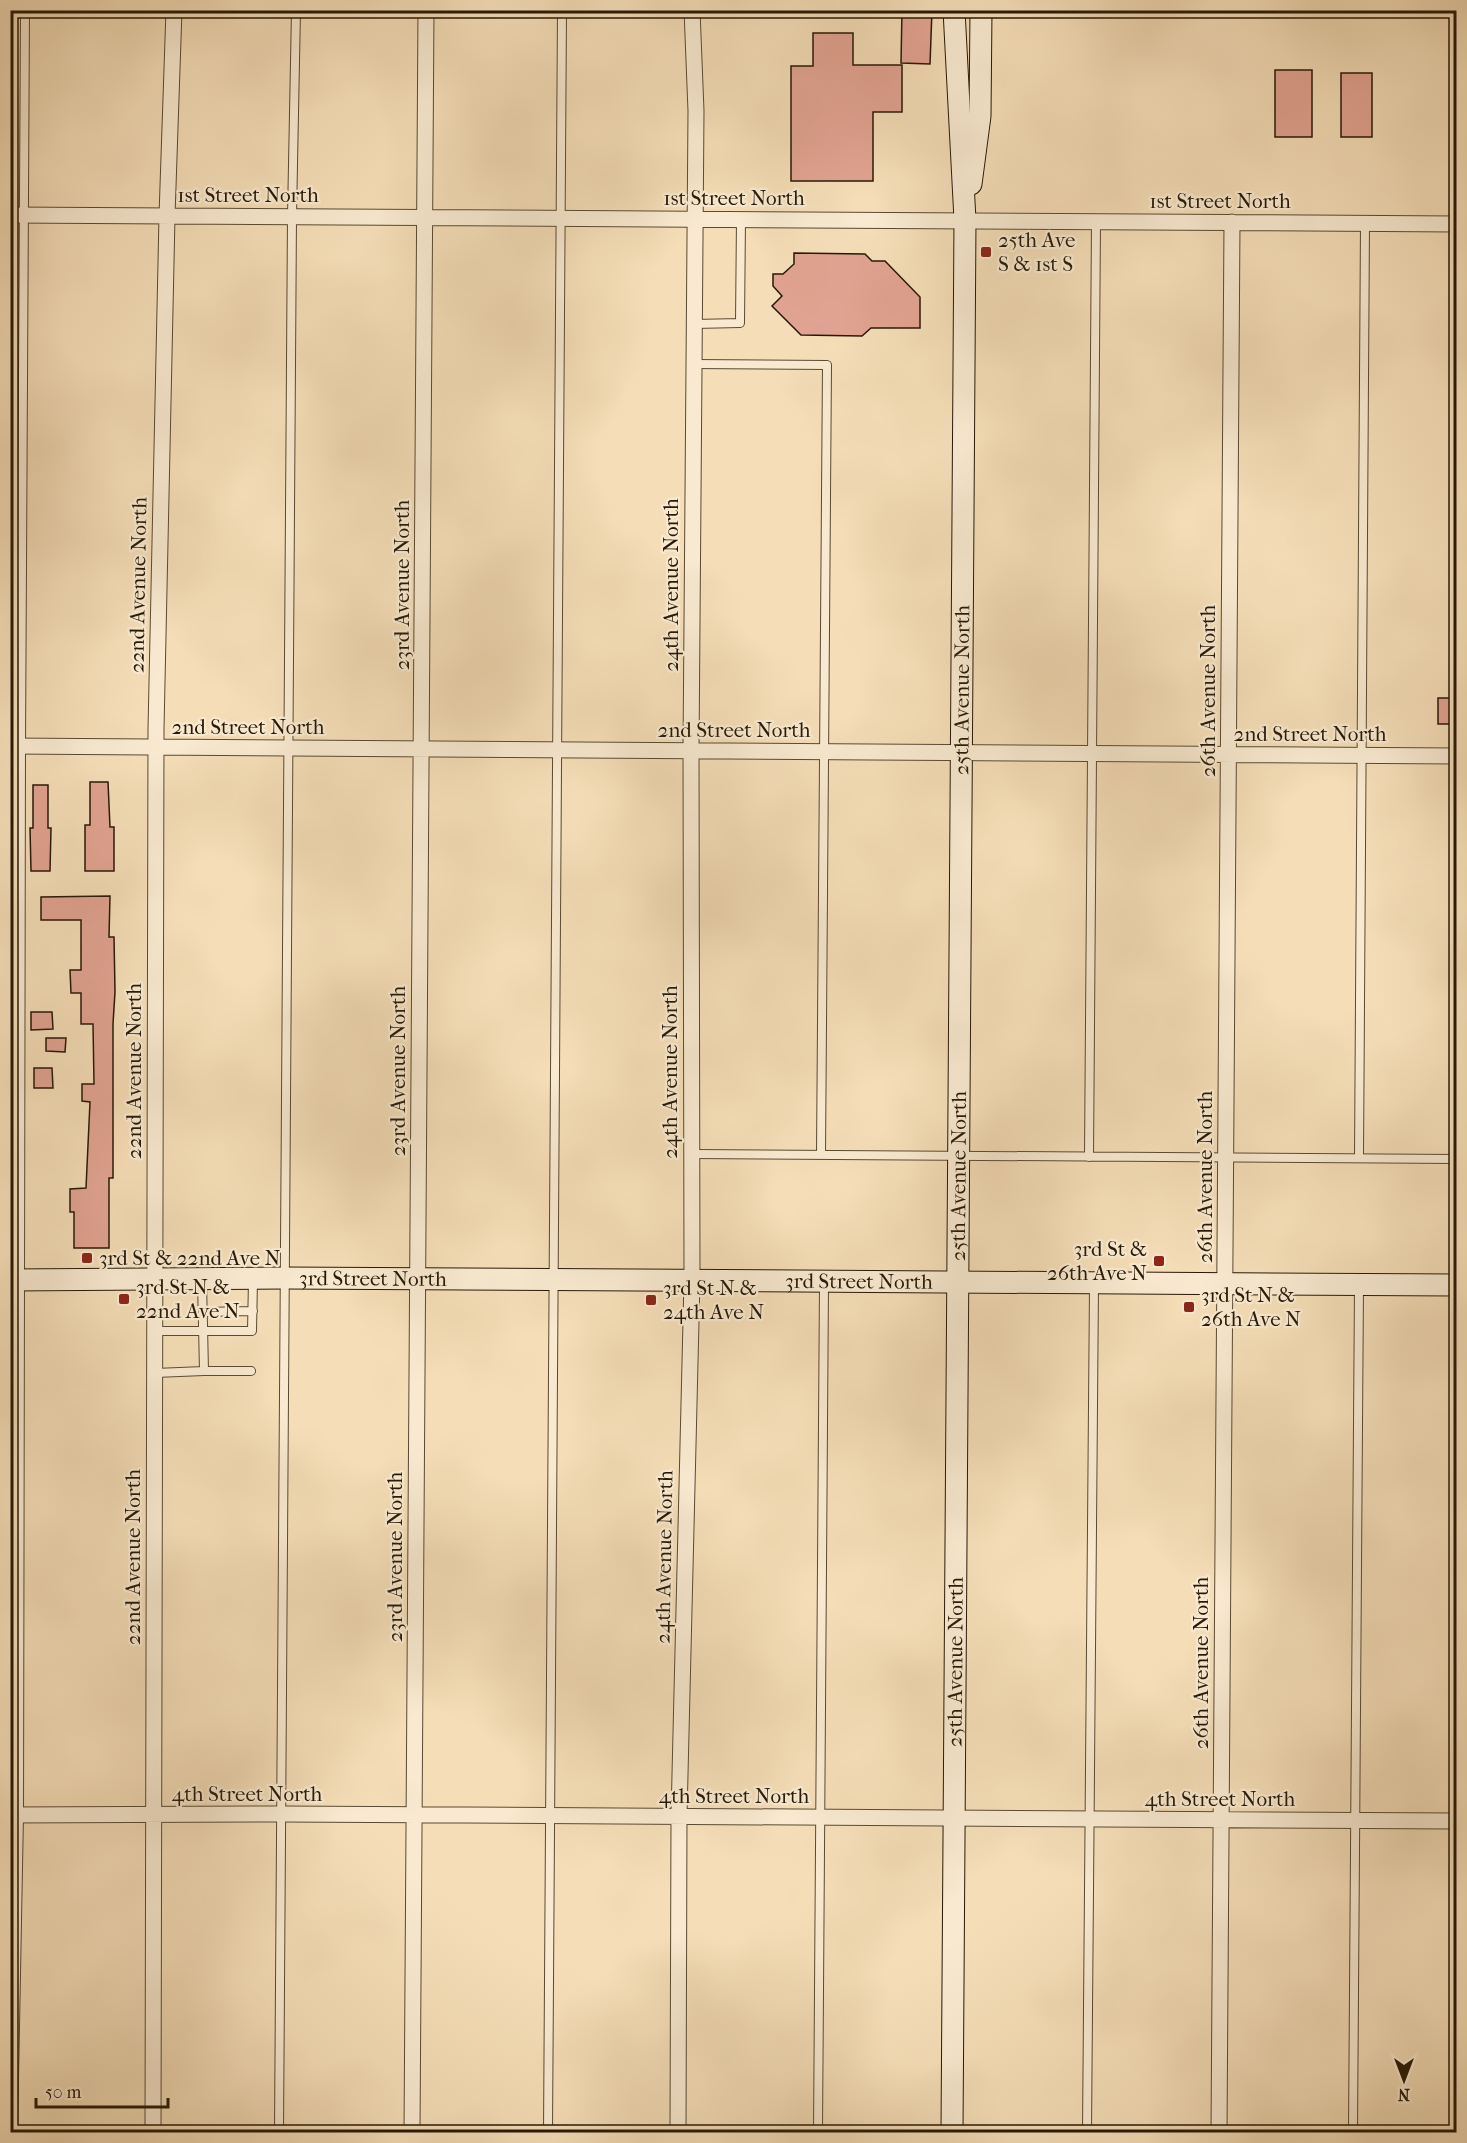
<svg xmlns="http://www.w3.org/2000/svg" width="1467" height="2143" viewBox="0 0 1467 2143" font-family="'IM FELL French Canon',serif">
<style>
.building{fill:#e1a391;stroke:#271907;stroke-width:1.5}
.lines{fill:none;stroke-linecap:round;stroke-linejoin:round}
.lane-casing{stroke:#5a4a33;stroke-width:10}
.street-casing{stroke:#5a4a33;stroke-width:17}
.secondary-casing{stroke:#271907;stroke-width:23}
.lane{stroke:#f8e9d0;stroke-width:8}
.street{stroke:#f8e9d0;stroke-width:15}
.secondary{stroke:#f8e9d0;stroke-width:21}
.poi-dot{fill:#8f2418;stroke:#f8e9d0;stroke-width:2}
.labels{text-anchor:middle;stroke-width:4.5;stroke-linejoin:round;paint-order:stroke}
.street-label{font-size:21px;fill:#271907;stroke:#f8e9d0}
.poi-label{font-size:21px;fill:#271907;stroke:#f8e9d0;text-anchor:start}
</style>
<rect width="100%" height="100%" fill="#f4ddb7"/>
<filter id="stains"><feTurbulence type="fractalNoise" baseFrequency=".00333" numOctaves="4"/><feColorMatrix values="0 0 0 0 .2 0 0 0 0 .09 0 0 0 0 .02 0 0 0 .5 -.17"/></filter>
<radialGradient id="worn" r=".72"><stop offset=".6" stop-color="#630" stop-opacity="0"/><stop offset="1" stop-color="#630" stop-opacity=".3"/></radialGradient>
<path class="building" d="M902,10H932L930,64L901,63Z
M813,33H853V65H902V112H873V181H791V66H813Z
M1275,70H1312V137H1275Z
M1341,73H1372V137H1341Z
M794,253L865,254L872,261H885L920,297V328H871L862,336L801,335L772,306L782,296L773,286V274H783L794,264Z
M1438,698H1456V724H1438Z
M90,782H108L110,827H114V871H85V825H90Z
M33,785H48V828H51L50,871H31L30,828H33Z
M110,896L109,937H114L115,992L113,1024V1178H109V1248H74V1212H70V1189L86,1188L90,1102L82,1101V1084H94L93,1024H81V993H71L70,970H81V920H41V897Z
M31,1012H52L53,1029L31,1030Z
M46,1038H66L65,1052L46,1051Z
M34,1068H52L53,1088H34Z"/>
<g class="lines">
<defs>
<path id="lane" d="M694,324L740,323L741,219
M693,364L827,365L821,1155
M692,1154L1456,1159
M1089,1157L1096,221
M1359,1158L1365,223
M203,1312L253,1311
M155,1331H252L253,1280
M204,1371H251
M155,1373L204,1371L202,1281
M13,2132L19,1815L21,746L25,10
M279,2132L292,216L296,10
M548,2132L562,10
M818,2132L824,1282
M1087,2132L1094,1285
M1353,2132L1359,1285"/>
<path id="street" d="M10,215L1456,224
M10,746L1456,756
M10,1815L281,1814L1456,1821
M153,2132L156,729L167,216L174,10
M412,2132L426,10
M678,2132L679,1816L692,1280L691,751L696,111L692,10
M1219,2132L1232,222"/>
<g id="secondary">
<path d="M971,184L980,116L981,10"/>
<path id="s1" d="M10,1280L285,1278L1456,1285"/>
<path id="s2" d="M952,2132L965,220L954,10"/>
</g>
</defs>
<use href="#lane" class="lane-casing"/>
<use href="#street" class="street-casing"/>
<use href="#secondary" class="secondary-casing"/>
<use href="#lane" class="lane"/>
<use href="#street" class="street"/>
<use href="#secondary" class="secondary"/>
</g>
<g class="poi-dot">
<rect x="980" y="246" width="12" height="12" rx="3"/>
<rect x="81" y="1252" width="12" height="12" rx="3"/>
<rect x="1153" y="1255" width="12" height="12" rx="3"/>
<rect x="118" y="1293" width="12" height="12" rx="3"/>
<rect x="645" y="1294" width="12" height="12" rx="3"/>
<rect x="1183" y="1301" width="12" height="12" rx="3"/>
</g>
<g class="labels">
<g class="street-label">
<text x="248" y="202">1st Street North</text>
<text x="734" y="205">1st Street North</text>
<text x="1220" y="208">1st Street North</text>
<text transform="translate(138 585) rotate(-89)" y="7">22nd Avenue North</text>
<text transform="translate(402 585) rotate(-90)" y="7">23rd Avenue North</text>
<text transform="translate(671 585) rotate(-90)" y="7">24th Avenue North</text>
<text dy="7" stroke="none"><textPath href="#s2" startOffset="1442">25th Avenue North</textPath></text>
<text transform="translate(1208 691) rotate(-90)" y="7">26th Avenue North</text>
<text x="248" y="734">2nd Street North</text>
<text x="734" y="737">2nd Street North</text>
<text x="1310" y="741">2nd Street North</text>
<text transform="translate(134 1071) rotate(-90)" y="7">22nd Avenue North</text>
<text transform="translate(398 1071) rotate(-90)" y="7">23rd Avenue North</text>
<text transform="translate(670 1072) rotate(-90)" y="7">24th Avenue North</text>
<text dy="7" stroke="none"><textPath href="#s2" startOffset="956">25th Avenue North</textPath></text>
<text transform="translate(1205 1177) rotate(-90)" y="7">26th Avenue North</text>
<text dy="7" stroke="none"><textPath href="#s1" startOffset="363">3rd Street North</textPath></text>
<text dy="7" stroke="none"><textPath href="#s1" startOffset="849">3rd Street North</textPath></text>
<text transform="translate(133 1557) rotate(-90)" y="7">22nd Avenue North</text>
<text transform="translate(395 1557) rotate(-90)" y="7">23rd Avenue North</text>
<text transform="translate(664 1557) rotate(-89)" y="7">24th Avenue North</text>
<text dy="7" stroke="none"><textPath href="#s2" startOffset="470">25th Avenue North</textPath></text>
<text transform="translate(1201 1663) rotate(-90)" y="7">26th Avenue North</text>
<text x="247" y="1801">4th Street North</text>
<text x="734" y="1803">4th Street North</text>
<text x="1220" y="1806">4th Street North</text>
</g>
<g class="poi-label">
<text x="998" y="247">25th Ave<tspan x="998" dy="24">S &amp; 1st S</tspan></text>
<text x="1147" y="1256" text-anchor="end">3rd St &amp;<tspan x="1147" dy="24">26th Ave N</tspan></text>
<text x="99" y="1265">3rd St &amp; 22nd Ave N</text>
<text x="136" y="1294">3rd St N &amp;<tspan x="136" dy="24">22nd Ave N</tspan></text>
<text x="663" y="1295">3rd St N &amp;<tspan x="663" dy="24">24th Ave N</tspan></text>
<text x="1201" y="1302">3rd St N &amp;<tspan x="1201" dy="24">26th Ave N</tspan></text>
</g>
</g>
<rect width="1467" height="2143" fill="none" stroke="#f4ddb7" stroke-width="36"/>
<rect x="12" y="12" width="1443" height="2119" fill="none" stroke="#271907" stroke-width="3"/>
<rect x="18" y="18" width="1431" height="2107" fill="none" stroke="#271907" stroke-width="1.5"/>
<g transform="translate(1404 2080) rotate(180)" stroke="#f8e9d0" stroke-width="4.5" paint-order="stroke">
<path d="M0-4.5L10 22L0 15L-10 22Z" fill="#271907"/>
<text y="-9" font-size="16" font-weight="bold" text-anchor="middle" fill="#271907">N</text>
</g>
<path d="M36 2098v9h132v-9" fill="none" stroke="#271907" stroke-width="3"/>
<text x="45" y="2098" font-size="18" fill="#271907" stroke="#f8e9d0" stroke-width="4.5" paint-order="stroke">50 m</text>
<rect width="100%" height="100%" filter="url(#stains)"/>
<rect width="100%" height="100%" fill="url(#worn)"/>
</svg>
